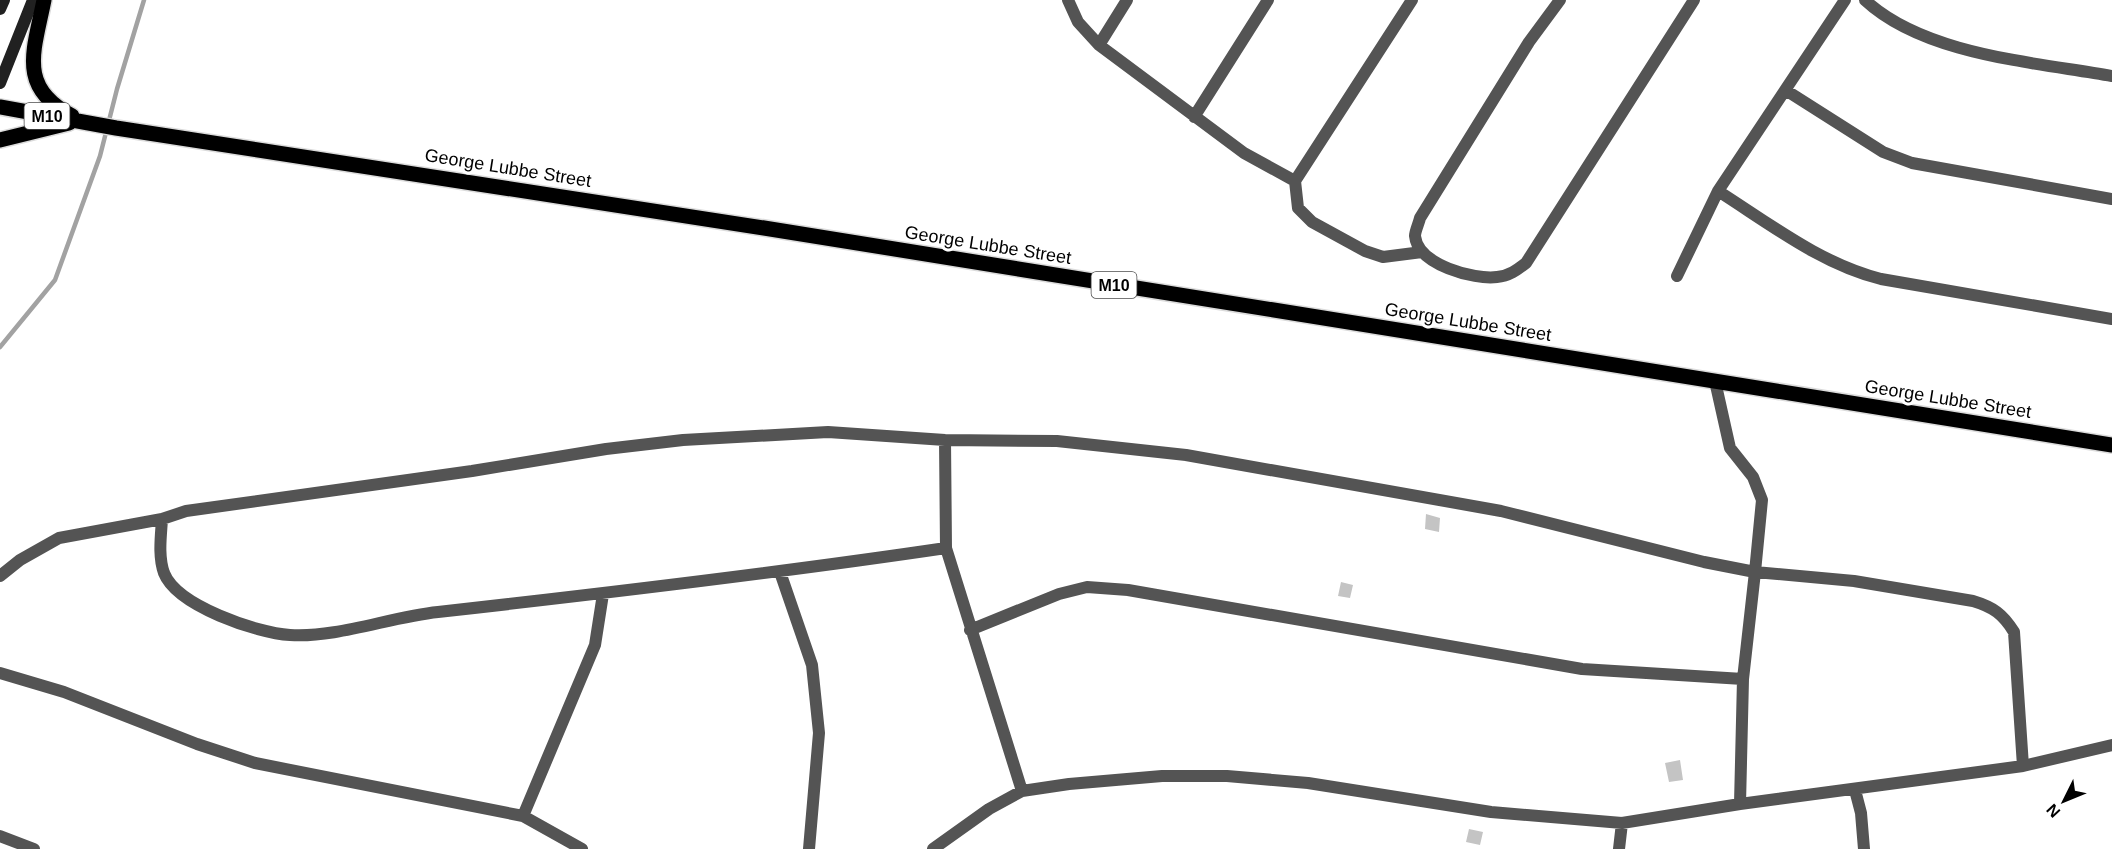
<svg xmlns="http://www.w3.org/2000/svg" width="2112" height="849" viewBox="0 0 2112 849" font-family="Helvetica,sans-serif">
<style>
.lines{fill:none;stroke-linecap:round;stroke-linejoin:round}
.stream{stroke:#a2a2a2;stroke-width:4.5}
.building{fill:#c4c4c4}
.primary-casing{stroke:#dbdbdb;stroke-width:18}
.street{stroke:#545454;stroke-width:12}
.secondary{stroke:#212121;stroke-width:12}
.primary{stroke:#000;stroke-width:15}
.labels{text-anchor:middle;stroke-width:6;stroke-linejoin:round;paint-order:stroke}
.shield{fill:#fff;stroke:#4c4c4c;stroke-width:1.5}
.shield-label{font-size:16px;font-weight:bold;fill:#000}
.street-label{font-size:18px;fill:#000;stroke:#fff}
</style>
<rect width="100%" height="100%" fill="#fff"/>
<g class="lines">
<path class="stream" d="M0,347L55,280L100,156L117,89L144,0"/>
</g>
<path class="building" d="M1426,514L1440,518L1439,532L1425,529Z
M1341,582L1353,585L1350,598L1338,596Z
M1680,760L1683,780L1669,782L1665,763Z
M1469,829L1483,832L1480,845L1466,842Z"/>
<g class="lines">
<defs>
<path id="primary" d="M44,0C34,51 17,87 72,116
M0,107L116,128L764,228L2112,445
M0,140L69,123"/>
</defs>
<use href="#primary" class="primary-casing"/>
<path class="street" d="M1068,0L1078,22L1099,45L1244,153L1295,181
M1412,0L1295,181L1298,208L1312,222L1365,251L1383,257L1422,252
M1560,0L1529,42L1420,218C1419,223 1415,231 1415,236C1418,265 1474,280 1497,277C1509,276 1517,270 1526,263L1694,0
M1865,0C1924,55 2034,62 2112,76
M1099,45L1127,0
M1787,91L1883,152L1912,163L2112,199
M1194,117L1268,0
M1718,191C1770,224 1821,264 1881,279L2112,319
M1677,276L1718,191L1845,0
M1715,381L1730,448L1753,477L1762,500L1755,572L1854,581L1973,601C1993,607 2003,614 2014,632L2023,766
M945,440L946,548L1022,791
M162,519C161,536 158,556 164,573C177,606 257,633 290,635C337,638 390,617 438,612C608,593 777,573 946,548
M780,572L812,665L819,733L809,849
M0,576L20,560L59,538L162,519L186,511L472,471L606,449L683,440L828,432L945,440L1057,441L1186,455L1501,511L1704,562L1755,572L1743,679L1740,804
M970,630L1059,594L1087,587L1128,590L1582,669L1743,679
M0,673L64,692L197,744L255,763L523,816L582,849
M1855,790L1861,813L1864,849
M523,816L595,645L603,594
M0,836L34,849
M933,849L989,809L1022,791L1069,784L1162,776H1227L1308,783L1491,812L1622,823L1740,804L2023,766L2112,745
M1619,849L1622,823"/>
<path class="secondary" d="M0,9L4,0
M0,83L33,0"/>
<use href="#primary" class="primary"/>
</g>
<g class="labels">
<g class="shield">
<rect x="24.5" y="103" width="45" height="26" rx="4.5"/>
<rect x="1091.5" y="272" width="45" height="26" rx="4.5"/>
</g>
<g class="shield-label">
<text x="47" y="122">M10</text>
<text x="1114" y="291">M10</text>
</g>
<g class="street-label">
<text transform="translate(508 168) rotate(9)" y="6">George Lubbe Street</text>
<text transform="translate(988 245) rotate(9)" y="6">George Lubbe Street</text>
<text transform="translate(1468 322) rotate(9)" y="6">George Lubbe Street</text>
<text transform="translate(1948 399) rotate(9)" y="6">George Lubbe Street</text>
</g>
</g>
<g transform="translate(2064 801) rotate(227)" stroke="#ffffff" stroke-width="4.5" paint-order="stroke">
<path d="M0-4.5L10 22L0 15L-10 22Z" fill="#000000"/>
<text y="-9" font-size="16" font-weight="bold" text-anchor="middle" fill="#000000">N</text>
</g>
</svg>
